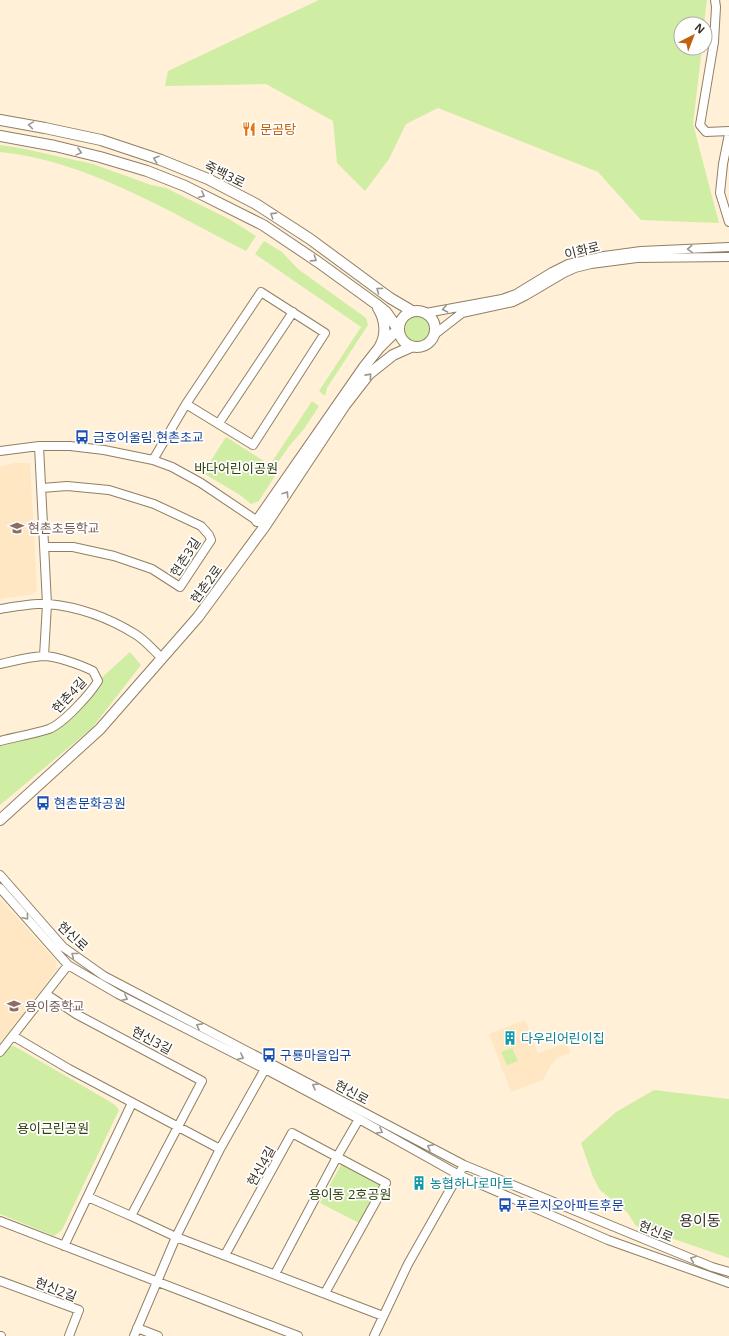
<svg xmlns="http://www.w3.org/2000/svg" width="729" height="1336" viewBox="0 0 729 1336" font-family="'Open Sans','Noto Sans KR',sans-serif">
<style>
.built{fill:#fee7c2}
.green{fill:#d0eda4}
.lines{fill:none;stroke-linecap:round;stroke-linejoin:round}
.minor-casing{stroke:#907f63;stroke-width:10}
.major-casing{stroke:#907f63;stroke-width:12}
.minor{stroke:#fff;stroke-width:8}
.major{stroke:#fff;stroke-width:10}
.oneway{stroke:#9b9892}
.labels{text-anchor:middle;stroke-width:3.5;stroke-linejoin:round;paint-order:stroke}
.food-label{font-size:13px;fill:#c56008;stroke:#fff;text-anchor:start}
.street-label{font-size:13px;fill:#373024;stroke:#fff}
.transit-label{font-size:13px;fill:#164399;stroke:#fff;text-anchor:start}
.park-label{font-size:13px;fill:#2f4009;stroke:#fff}
.education-label{font-size:13px;fill:#785e54;stroke:#fff;text-anchor:start}
.culture-label{font-size:13px;fill:#0d838f;stroke:#fff;text-anchor:start}
.quarter-label{font-size:15px;fill:#373024;stroke:#fff}
</style>
<rect width="100%" height="100%" fill="#fff0d7"/>
<path class="built" d="M15,463H30L37,590L33,594L0,599V467Z
M0,899L56,961L57,969L0,1044Z
M525,1020L538,1053L567,1043L570,1053L556,1059L551,1065L543,1080L511,1092L489,1034Z"/>
<path class="green" d="M319,0H707L704,24H681V48H702L693,124L719,223L641,220L598,172L438,108L406,124L389,159L365,191L337,163L333,121L266,84L165,86L168,71Z
M0,145L20,148L93,164L151,185L166,188L229,219L256,236L246,251C172,213 85,160 0,152Z
M264,241L282,252L298,269L366,318L368,325L327,388L325,396L319,391L361,327L255,254Z
M405 329a12 12 0 1 1 24 0a12 12 0 1 1-24 0Z
M312,401L319,406L304,429L290,445L274,468L278,471L259,501L251,504L240,495L203,473L226,437L270,465Z
M130,652L141,665L92,728L0,805V741L50,728L98,681Z
M14,1046L114,1104L119,1110L62,1230L54,1236L0,1214V1056L7,1047Z
M512,1048L518,1061L507,1065L501,1052Z
M654,1090L729,1099V1258L636,1226L627,1212L600,1190L593,1177L581,1143L616,1112Z
M342,1163L380,1185L359,1223L320,1203Z"/>
<g class="lines">
<defs>
<path id="minor" d="M715,0L716,7L714,42L700,125L706,132L729,131
M729,134L723,164L720,193L729,222
M426,313L502,299L516,294L552,272L568,264L604,256L641,251L729,247
M435,334L462,313L513,302L525,296L564,273L575,268L591,264L637,258L729,257
M219,423L293,312
M39,446L47,604L44,656
M0,451L39,446H70L104,450L153,460L172,467L201,483L262,524
M153,460L186,404L261,292L325,333L253,445L186,404
M42,488L67,486L109,490L154,504L201,526L209,535L211,540L180,587L152,569L114,556L73,547H44
M0,609C13,607 35,603 49,604C79,607 109,618 135,634C145,640 153,650 162,658
M0,664C14,661 28,657 43,656C56,656 81,665 93,671L98,681C90,694 64,723 49,729C33,734 16,737 0,741
M0,875L63,947L104,976L464,1165L712,1267L729,1272
M0,888L68,965L118,994L265,1069L359,1119L459,1175L608,1240L729,1283
M46,994L76,1014L202,1081L131,1216L176,1237L383,1316
M13,1036L69,1069L220,1149
M0,1052L68,965
M88,1197L131,1216
M0,1221L298,1336
M64,1246L132,1103
M225,1255L292,1133L386,1183L325,1293
M275,1274L337,1157L359,1119
M0,1281L79,1310L69,1336
M137,1328L158,1336
M0,1336H1
M134,1336L176,1237L220,1149L265,1069
M374,1336L408,1264L464,1165"/>
<path id="major" d="M0,120L45,128L101,140L161,160L208,179L256,204L310,239L390,298L412,311
M0,136L55,146L100,157L147,171L185,186L263,225L318,262L376,304L386,312L398,329
M378,308C385,319 387,334 380,346
M399 329a18 18 0 1 1 36 0a18 18 0 1 1-36 0Z
M257,521L364,367L379,348L398,329
M0,820L100,729L198,617L265,526L345,405L369,374L393,355L411,347"/>
</defs>
<use href="#minor" class="minor-casing"/>
<use href="#major" class="major-casing"/>
<use href="#minor" class="minor"/>
<use href="#major" class="major"/>
</g>
<defs><path id="oneway-chevron" d="M-2-3.5L2.5 0L-2 3.5" fill="none" stroke-width="1.6" stroke-linecap="round" stroke-linejoin="round"/></defs>
<g class="oneway">
<use href="#oneway-chevron" transform="translate(31 125) rotate(-171)"/>
<use href="#oneway-chevron" transform="translate(79 152) rotate(15)"/>
<use href="#oneway-chevron" transform="translate(156 159) rotate(-161)"/>
<use href="#oneway-chevron" transform="translate(202 195) rotate(27)"/>
<use href="#oneway-chevron" transform="translate(273 215) rotate(-147)"/>
<use href="#oneway-chevron" transform="translate(690 249) rotate(177)"/>
<use href="#oneway-chevron" transform="translate(314 259) rotate(33)"/>
<use href="#oneway-chevron" transform="translate(379 290) rotate(-144)"/>
<use href="#oneway-chevron" transform="translate(445 309) rotate(169)"/>
<use href="#oneway-chevron" transform="translate(369 376) rotate(-48)"/>
<use href="#oneway-chevron" transform="translate(286 494) rotate(-56)"/>
<use href="#oneway-chevron" transform="translate(26 917) rotate(49)"/>
<use href="#oneway-chevron" transform="translate(74 955) rotate(-142)"/>
<use href="#oneway-chevron" transform="translate(125 998) rotate(27)"/>
<use href="#oneway-chevron" transform="translate(199 1026) rotate(-152)"/>
<use href="#oneway-chevron" transform="translate(241 1057) rotate(27)"/>
<use href="#oneway-chevron" transform="translate(315 1086) rotate(-152)"/>
<use href="#oneway-chevron" transform="translate(380 1131) rotate(29)"/>
<use href="#oneway-chevron" transform="translate(430 1147) rotate(-152)"/>
<use href="#oneway-chevron" transform="translate(693 1259) rotate(-158)"/>
</g>
<defs>
<symbol id="restaurant-bare" viewBox="-9 -9 18 18"><path d="M-5-6h1v4h1v-4h1v4h1v-4h1v5L-1.5 .5V6h-2V.5L-5-1ZM5-6V6H3V1.5H1.5Q1.5-4 5-6Z" fill="#e8710a" stroke="#fff" stroke-width="2.5" paint-order="stroke"/></symbol>
<symbol id="bus-bare" viewBox="-9 -9 18 18"><path d="M-5-6H5V4H4V6H2V4H-2V6H-4V4H-5ZM-3.5-4V0h7V-4ZM-3.5 1.2v1.5H-2V1.2ZM2 1.2v1.5H3.5V1.2Z" fill="#1a4fb4" stroke="#fff" stroke-width="2.5" paint-order="stroke"/></symbol>
<symbol id="school-bare" viewBox="-9 -9 18 18"><path d="M0-5L7-2L0 1L-7-2ZM-4 1L0 2.5L4 1V4Q0 6-4 4Z" fill="#8d6e63" stroke="#fff" stroke-width="2.5" paint-order="stroke"/></symbol>
<symbol id="building-bare" viewBox="-9 -9 18 18"><path d="M-4-6H4V6H1V3H-1V6H-4ZM-2.5-4.3h1.7v1.8h-1.7ZM.8-4.3h1.7v1.8H.8ZM-2.5-1h1.7V.8h-1.7ZM.8-1h1.7V.8H.8Z" fill="#0f9aa8" stroke="#fff" stroke-width="2.5" paint-order="stroke"/></symbol>
</defs>
<g fill-rule="evenodd">
<use href="#restaurant-bare" x="239" y="119" width="20" height="20"/>
<use href="#bus-bare" x="72" y="427" width="20" height="20"/>
<use href="#school-bare" x="7" y="518" width="20" height="20"/>
<use href="#bus-bare" x="33" y="793" width="20" height="20"/>
<use href="#school-bare" x="4" y="996" width="20" height="20"/>
<use href="#building-bare" x="500" y="1028" width="20" height="20"/>
<use href="#bus-bare" x="259" y="1045" width="20" height="20"/>
<use href="#building-bare" x="409" y="1173" width="20" height="20"/>
<use href="#bus-bare" x="495" y="1195" width="20" height="20"/>
</g>
<g class="labels">
<g class="food-label">
<text x="260" y="134">문곰탕</text>
</g>
<g class="street-label">
<text transform="translate(225 174) rotate(26)" y="5">죽백3로</text>
<text transform="translate(582 250) rotate(-14)" y="5">이화로</text>
<text transform="translate(185 557) rotate(-57)" y="5">현촌3길</text>
<text transform="translate(206 584) rotate(-54)" y="5">현촌2로</text>
<text transform="translate(69 695) rotate(-47)" y="5">현촌4길</text>
<text transform="translate(73 936) rotate(43)" y="5">현신로</text>
<text transform="translate(152 1040) rotate(28)" y="5">현신3길</text>
<text transform="translate(352 1092) rotate(28)" y="5">현신로</text>
<text transform="translate(261 1166) rotate(-61)" y="5">현신4길</text>
<text transform="translate(656 1231) rotate(22)" y="5">현신로</text>
<text transform="translate(56 1289) rotate(21)" y="5">현신2길</text>
</g>
<g class="transit-label">
<text x="93" y="442">금호어울림.현촌초교</text>
<text x="54" y="808">현촌문화공원</text>
<text x="280" y="1060">구룡마을입구</text>
<text x="516" y="1210">푸르지오아파트후문</text>
</g>
<g class="park-label">
<text x="236" y="473">바다어린이공원</text>
<text x="53" y="1133">용이근린공원</text>
<text x="350" y="1199">용이동 2호공원</text>
</g>
<g class="education-label">
<text x="28" y="533">현촌초등학교</text>
<text x="25" y="1011">용이중학교</text>
</g>
<g class="culture-label">
<text x="521" y="1043">다우리어린이집</text>
<text x="430" y="1188">농협하나로마트</text>
</g>
<g class="quarter-label">
<text x="700" y="1226">용이동</text>
</g>
</g>
<g transform="translate(693 36) rotate(42)"><circle r="19" fill="#ffffff" stroke="#afaca7"/>
<path d="M0-3L7 15L0 10L-7 15Z" fill="#bf6311"/>
<text y="-6" font-size="11" font-weight="bold" text-anchor="middle" fill="#373024">N</text>
</g>
</svg>
